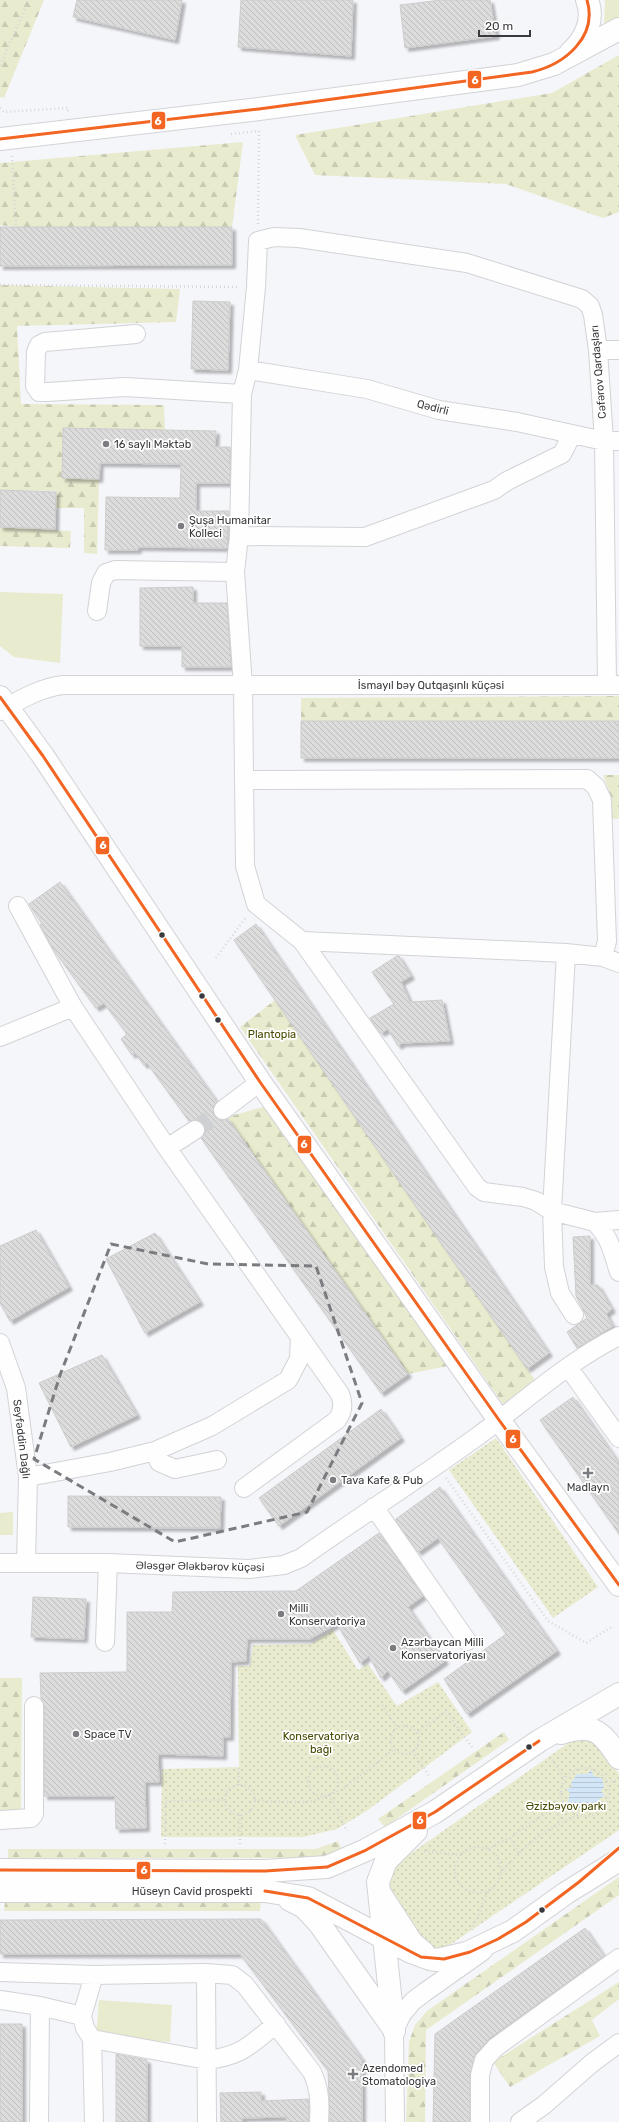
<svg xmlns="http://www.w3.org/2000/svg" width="619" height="2122" viewBox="0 0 619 2122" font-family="Rubik,sans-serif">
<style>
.grass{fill:#e9ebce}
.forest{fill:url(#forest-firs)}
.park{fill:url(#park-dots)}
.water{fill:url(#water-rules)}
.building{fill:url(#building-back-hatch);stroke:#cdcccd;filter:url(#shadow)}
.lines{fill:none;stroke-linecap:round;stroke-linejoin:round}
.minor-tunnel{stroke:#cfd0d4;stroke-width:18;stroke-dasharray:18 9;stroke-linecap:butt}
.minor-casing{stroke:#d2d3d6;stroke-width:20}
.major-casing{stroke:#d2d3d6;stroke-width:24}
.path{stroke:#d6d7d8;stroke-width:2.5;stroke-dasharray:1 3;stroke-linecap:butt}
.minor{stroke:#fefefe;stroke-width:18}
.major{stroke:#fefefe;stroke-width:22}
.bus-1-casing{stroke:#fff;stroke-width:6}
.bus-1{stroke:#f26522;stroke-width:3}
.marked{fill:none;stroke:#7b7c7f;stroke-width:3;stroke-dasharray:8 5;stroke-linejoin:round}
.poi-dot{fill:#7b7c7f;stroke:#fff;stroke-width:1.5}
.bus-dot{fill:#393a3d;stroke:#fff;stroke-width:1.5}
.labels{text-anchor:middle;stroke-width:3.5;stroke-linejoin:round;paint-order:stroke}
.street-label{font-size:11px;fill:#393a3d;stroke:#fff}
.poi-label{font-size:11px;fill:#393a3d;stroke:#fff;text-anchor:start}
.park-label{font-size:11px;fill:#474801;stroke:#fff}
.line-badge{stroke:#fff;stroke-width:1.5}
.badge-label{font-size:11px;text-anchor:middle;font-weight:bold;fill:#fff}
</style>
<defs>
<pattern id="forest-firs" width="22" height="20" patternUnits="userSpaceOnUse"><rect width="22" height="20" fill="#e9ebce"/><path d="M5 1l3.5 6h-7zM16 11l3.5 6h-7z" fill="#c9cab2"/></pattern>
<pattern id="park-dots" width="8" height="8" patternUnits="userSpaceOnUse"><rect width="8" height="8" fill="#e9ebce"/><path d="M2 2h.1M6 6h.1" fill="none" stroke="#c9cab2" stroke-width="1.8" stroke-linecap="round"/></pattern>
<pattern id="water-rules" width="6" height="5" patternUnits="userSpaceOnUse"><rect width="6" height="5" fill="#d3e6f8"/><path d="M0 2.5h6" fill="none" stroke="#b6c6d6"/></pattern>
<pattern id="building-back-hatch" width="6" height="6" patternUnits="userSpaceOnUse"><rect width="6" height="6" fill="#dddcdd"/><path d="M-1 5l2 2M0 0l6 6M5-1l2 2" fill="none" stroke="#bebebf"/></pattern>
<filter id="shadow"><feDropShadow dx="3.5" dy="3.5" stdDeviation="1" flood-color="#0004"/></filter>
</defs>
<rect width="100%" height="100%" fill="#f5f6fa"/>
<path class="grass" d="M605,0H619V19L604,28Z
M0,592L63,594L60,663L14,657L0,646Z
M13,1512V1535H0V1513Z
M99,2000L172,2005L170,2042L96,2037Z"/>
<path class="forest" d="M0,0H44L4,98L0,97Z
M619,55V212L603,218L506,184L315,175L295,135L552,93Z
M243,142L232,227H16L0,225V163Z
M0,285L180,289L176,322L17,326L21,404L164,405L165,430L63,428V478L99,479L97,554L84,553V508H55L56,491L0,490Z
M0,527L71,531L70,548L0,546Z
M619,696V721H301V698Z
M603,775H619V819H611L612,799Z
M275,1000L535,1380L503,1404L240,1027Z
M267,1106L447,1366L408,1374L227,1117Z
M0,1678H22L21,1813H0Z
M504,1732L509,1740L385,1827L378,1819Z
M338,1841L342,1850L317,1858H8V1849H316Z
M619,1877V1895L426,2030L425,2122H406L409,2042L415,2025L427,2011Z
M5,1902H261L260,1911H4Z
M619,1982V1999L592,2020L600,2036L510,2087L493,2062Z"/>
<path class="park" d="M496,1438L598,1587L553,1618L449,1470Z
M333,1630L358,1670L368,1664L397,1706L438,1682L472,1732L368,1810L337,1829L303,1837H161L162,1769L239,1767L238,1666H250L253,1645L311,1644Z
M574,1739H594L619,1774V1830L444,1949L429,1948L388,1891L387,1883L393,1866Z"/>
<path class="water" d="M591,1770L594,1776L602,1778L604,1787L601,1791L605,1796L599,1799V1808L591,1811L587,1808L583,1814L580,1808H574L568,1802L570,1793L566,1789L572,1787L571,1783L577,1774H587Z"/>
<path class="building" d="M77,0H182L175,40L73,17Z
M241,0H353L351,56L238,47Z
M441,0H490L496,36L405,48L400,5Z
M0,227H232V265L0,266Z
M193,301L230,302L228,370L191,369Z
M63,428L216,431L215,447H230V483H196V511H229L227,548L138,547V550H105L106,497L180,498L181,464L100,463L99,479L62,478Z
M0,490L56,492L55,529L0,527Z
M193,587V603H227L231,667H182V646H140V588Z
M301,721H619V758H301Z
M60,882L217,1102L213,1106L214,1116L219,1120L228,1119L408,1374L381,1393L201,1138L205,1130L204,1124L195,1120L189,1121L147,1063L144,1065L135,1053L132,1055L121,1039L127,1034L104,1003L96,1008L53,949L40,925L42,924L29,904Z
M256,924L549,1353L527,1369L234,940Z
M397,956H399L411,976L401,982L410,1002L442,1000L450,1041L402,1043L398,1046L388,1029L381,1033L374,1024L370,1018L394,1004L372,972Z
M36,1230L69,1287L10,1321L0,1303V1246Z
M155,1233L200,1302L145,1333L106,1259Z
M590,1236V1285H598L612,1309L606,1314L613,1326L577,1348L567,1332L587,1318L576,1296L573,1237Z
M102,1355L137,1415L71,1447L39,1383Z
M573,1397L619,1463V1534L540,1420Z
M381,1409L401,1438L279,1526L259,1498Z
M440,1487L557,1651L467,1714L444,1679L506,1634L438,1538L418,1552L396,1521V1519Z
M68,1496L221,1497L220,1528L68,1527Z
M379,1533L423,1596L408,1607L445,1661L402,1691L388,1671L381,1678L369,1656L360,1663L337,1624L310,1639H247L246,1661L231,1662L230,1737H223V1756L158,1754L159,1782H145L146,1828L116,1829L115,1796H44V1706L41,1698L40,1673L127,1672V1612H172L173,1592L296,1591Z
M33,1597L86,1599L84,1639L31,1637Z
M261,1919L362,2059V2122H330L328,2071L240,1954H0V1920Z
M585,1928L604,1956L490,2038L476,2053L470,2075V2122H433L435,2034Z
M0,2024H22V2122H0Z
M116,2054L147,2060V2122H116Z
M261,2092V2101L309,2099V2122H287L286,2117L242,2118V2122H221L220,2093Z"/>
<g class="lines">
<path class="minor-tunnel" d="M195,1130L223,1110"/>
<defs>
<path id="minor" d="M136,334L45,342L39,345L36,352L35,386L39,392H47L125,387L242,394
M598,350H619
M248,370L367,389L439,410L517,422L604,441H619
M239,536L365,537L494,490L507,481L562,454L572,434
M97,611L101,583L106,573L115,570L235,572
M607,685L604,441L598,350L593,315L590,306L582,299L467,263L299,238L274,237L258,241L256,287L248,370L242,394L239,536L235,572L243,686L245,866L256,904L302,941L477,1187L484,1192L523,1197L536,1201L552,1211L595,1222L619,1220
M0,711C20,700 39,688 63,685H618
M244,780L587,779L596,787L602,800L607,941L603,957
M18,906L73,1007L167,1148L300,1337L299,1359L288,1380L212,1426L155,1451L110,1462L28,1477
M302,941L566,953L603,957L619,963
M566,953L552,1211L554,1267L560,1293L574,1315
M0,1037L73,1007
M223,1110L260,1082
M167,1148L195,1130
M595,1222C611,1239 612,1251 619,1272
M0,1343L16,1388L28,1477L26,1563
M568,1367L619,1438
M155,1451L159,1462L175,1469L217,1460
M244,1488L337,1420C343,1412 344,1404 340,1394L300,1337
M374,1507L467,1641
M0,1563H108L249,1569L284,1565L301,1558C359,1517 420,1478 478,1436C524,1402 567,1362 619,1336
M105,1642L108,1563
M0,1820L31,1818L34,1814V1706
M0,1972L94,1975L206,1973L232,1975L245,1985L312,2072C320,2089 320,2104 319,2122
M206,1973L207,2122
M0,2000L40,2006L39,2122
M40,2006L82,2016L85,2028L92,2039L94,2122
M82,2016L94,1975
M92,2039L207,2060C242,2056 250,2045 276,2024
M395,2122L394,2031L402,2014L413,2001L425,1992L483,1951
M480,2122V2075L484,2060L496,2047L619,1958
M520,2122L544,2105L592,2063L619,2043"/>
<path id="major" d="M571,52C585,40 595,19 587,0
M0,139L259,109L518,75L554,64L619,29
M0,697L43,756L260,1082L499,1420L619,1585
M561,1733C594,1722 602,1732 619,1758
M0,1870L265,1871L327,1867L366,1850L435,1812L539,1741L619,1694
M0,1891H265L308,1898L411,1952L430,1959L437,1960L467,1953L513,1931L566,1893L619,1860
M381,1895L412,1943L423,1952
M290,1900L304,1907L319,1923L393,2028
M394,2031L378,1882L386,1861L416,1831"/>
</defs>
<use href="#minor" class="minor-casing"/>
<use href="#major" class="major-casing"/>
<path class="path" d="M0,65L29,0
M0,108L4,112L68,108V112
M231,134L259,131
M12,156L16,227
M258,224L259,129
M0,285L239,287
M216,958L246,917
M446,1478L548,1621L586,1643L613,1626
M382,1705L397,1728
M391 1740a14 14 0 1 1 28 0a14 14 0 1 1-28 0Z
M417,1733L446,1711L472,1747
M413,1751L429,1776
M552,1760L565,1778
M308 1781a15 15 0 1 1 30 0a15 15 0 1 1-30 0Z
M561 1792a24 24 0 1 1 48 0a24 24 0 1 1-48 0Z
M607,1781H619
M239,1785V1767
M225 1800a15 15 0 1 1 30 0a15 15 0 1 1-30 0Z
M329,1795L347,1831
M255,1800C273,1801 293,1804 311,1801C342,1796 370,1767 394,1749
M553,1808L563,1821
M240,1815V1844
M510,1838L519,1853
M165,1844V1801L225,1800
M455 1870a23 23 0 1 1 46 0a23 23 0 1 1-46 0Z
M488,1849L510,1838L553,1808L560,1794
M424,1851L461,1855
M501,1873C521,1850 547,1825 578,1816
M472,1930L488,1891"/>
<use href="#minor" class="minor"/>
<use href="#major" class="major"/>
<defs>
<path id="bus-1" d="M0,139L259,109L532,72C565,64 598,37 587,0
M0,697L43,756L260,1082L499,1420L619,1585
M0,1870L265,1871L327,1867L366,1850L435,1812L539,1741
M265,1891L308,1898L421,1957L444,1959L470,1952L498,1939L526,1922L579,1882L619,1848"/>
</defs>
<use href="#bus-1" class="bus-1-casing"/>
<use href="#bus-1" class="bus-1"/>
</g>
<path class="marked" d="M111,1244L208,1264L316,1266L362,1403L307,1512L175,1542L34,1459L60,1375Z"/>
<g class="poi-dot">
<circle cx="106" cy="444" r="4"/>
<circle cx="181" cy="526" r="4"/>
<path d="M586 1467h4v4h4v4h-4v4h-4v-4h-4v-4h4z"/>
<circle cx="333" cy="1480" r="4"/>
<circle cx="281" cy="1614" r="4"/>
<circle cx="393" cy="1648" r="4"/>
<circle cx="76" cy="1734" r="4"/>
<path d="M351 2068h4v4h4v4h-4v4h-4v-4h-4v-4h4z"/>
</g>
<g class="bus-dot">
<circle cx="162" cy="935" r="3.5"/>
<circle cx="202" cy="996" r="3.5"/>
<circle cx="218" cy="1020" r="3.5"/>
<circle cx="529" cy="1747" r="3.5"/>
<circle cx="542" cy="1910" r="3.5"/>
</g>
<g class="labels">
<g class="street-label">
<text transform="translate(598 372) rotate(-95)" y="4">Cəfərov Qardaşları</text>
<text transform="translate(433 407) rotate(14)" y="4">Qədirli</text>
<text x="431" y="689">İsmayıl bəy Qutqaşınlı küçəsi</text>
<text transform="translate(22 1439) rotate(83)" y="4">Seyfəddin Dağlı</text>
<text transform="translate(200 1566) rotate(1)" y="4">Ələsgər Ələkbərov küçəsi</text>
<text x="192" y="1895">Hüseyn Cavid prospekti</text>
</g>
<g class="poi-label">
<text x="114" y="448">16 saylı Məktəb</text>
<text x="189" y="524">Şuşa Humanitar<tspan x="189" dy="13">Kolleci</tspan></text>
<text x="341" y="1484">Tava Kafe &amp; Pub</text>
<text x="588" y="1491" text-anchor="middle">Madlayn</text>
<text x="289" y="1612">Milli<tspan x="289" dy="13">Konservatoriya</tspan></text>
<text x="401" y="1646">Azərbaycan Milli<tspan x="401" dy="13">Konservatoriyası</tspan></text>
<text x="84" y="1738">Space TV</text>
<text x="362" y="2072">Azendomed<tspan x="362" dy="13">Stomatologiya</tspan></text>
</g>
<g class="park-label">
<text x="272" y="1038">Plantopia</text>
<text x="321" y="1740">Konservatoriya<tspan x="321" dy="13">bağı</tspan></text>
<text x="566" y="1810">Əzizbəyov parkı</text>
</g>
</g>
<g class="line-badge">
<rect x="467" y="70" width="15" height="19" rx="4" fill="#f26522"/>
<rect x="151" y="111" width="15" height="19" rx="4" fill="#f26522"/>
<rect x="95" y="836" width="15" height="19" rx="4" fill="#f26522"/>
<rect x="297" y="1135" width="15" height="19" rx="4" fill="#f26522"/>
<rect x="505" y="1429" width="16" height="20" rx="4" fill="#f26522"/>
<rect x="412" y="1811" width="15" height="19" rx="4" fill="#f26522"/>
<rect x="136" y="1861" width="15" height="19" rx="4" fill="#f26522"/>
</g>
<g class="badge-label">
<text x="475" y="84">6</text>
<text x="158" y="125">6</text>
<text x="103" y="849">6</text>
<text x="304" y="1148">6</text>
<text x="513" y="1443">6</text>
<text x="420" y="1824">6</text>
<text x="144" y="1874">6</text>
</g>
<path d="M479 30v6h51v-6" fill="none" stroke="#393a3d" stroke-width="2"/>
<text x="485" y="30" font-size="12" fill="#393a3d" stroke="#ffffff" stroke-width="3" paint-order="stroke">20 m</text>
</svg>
